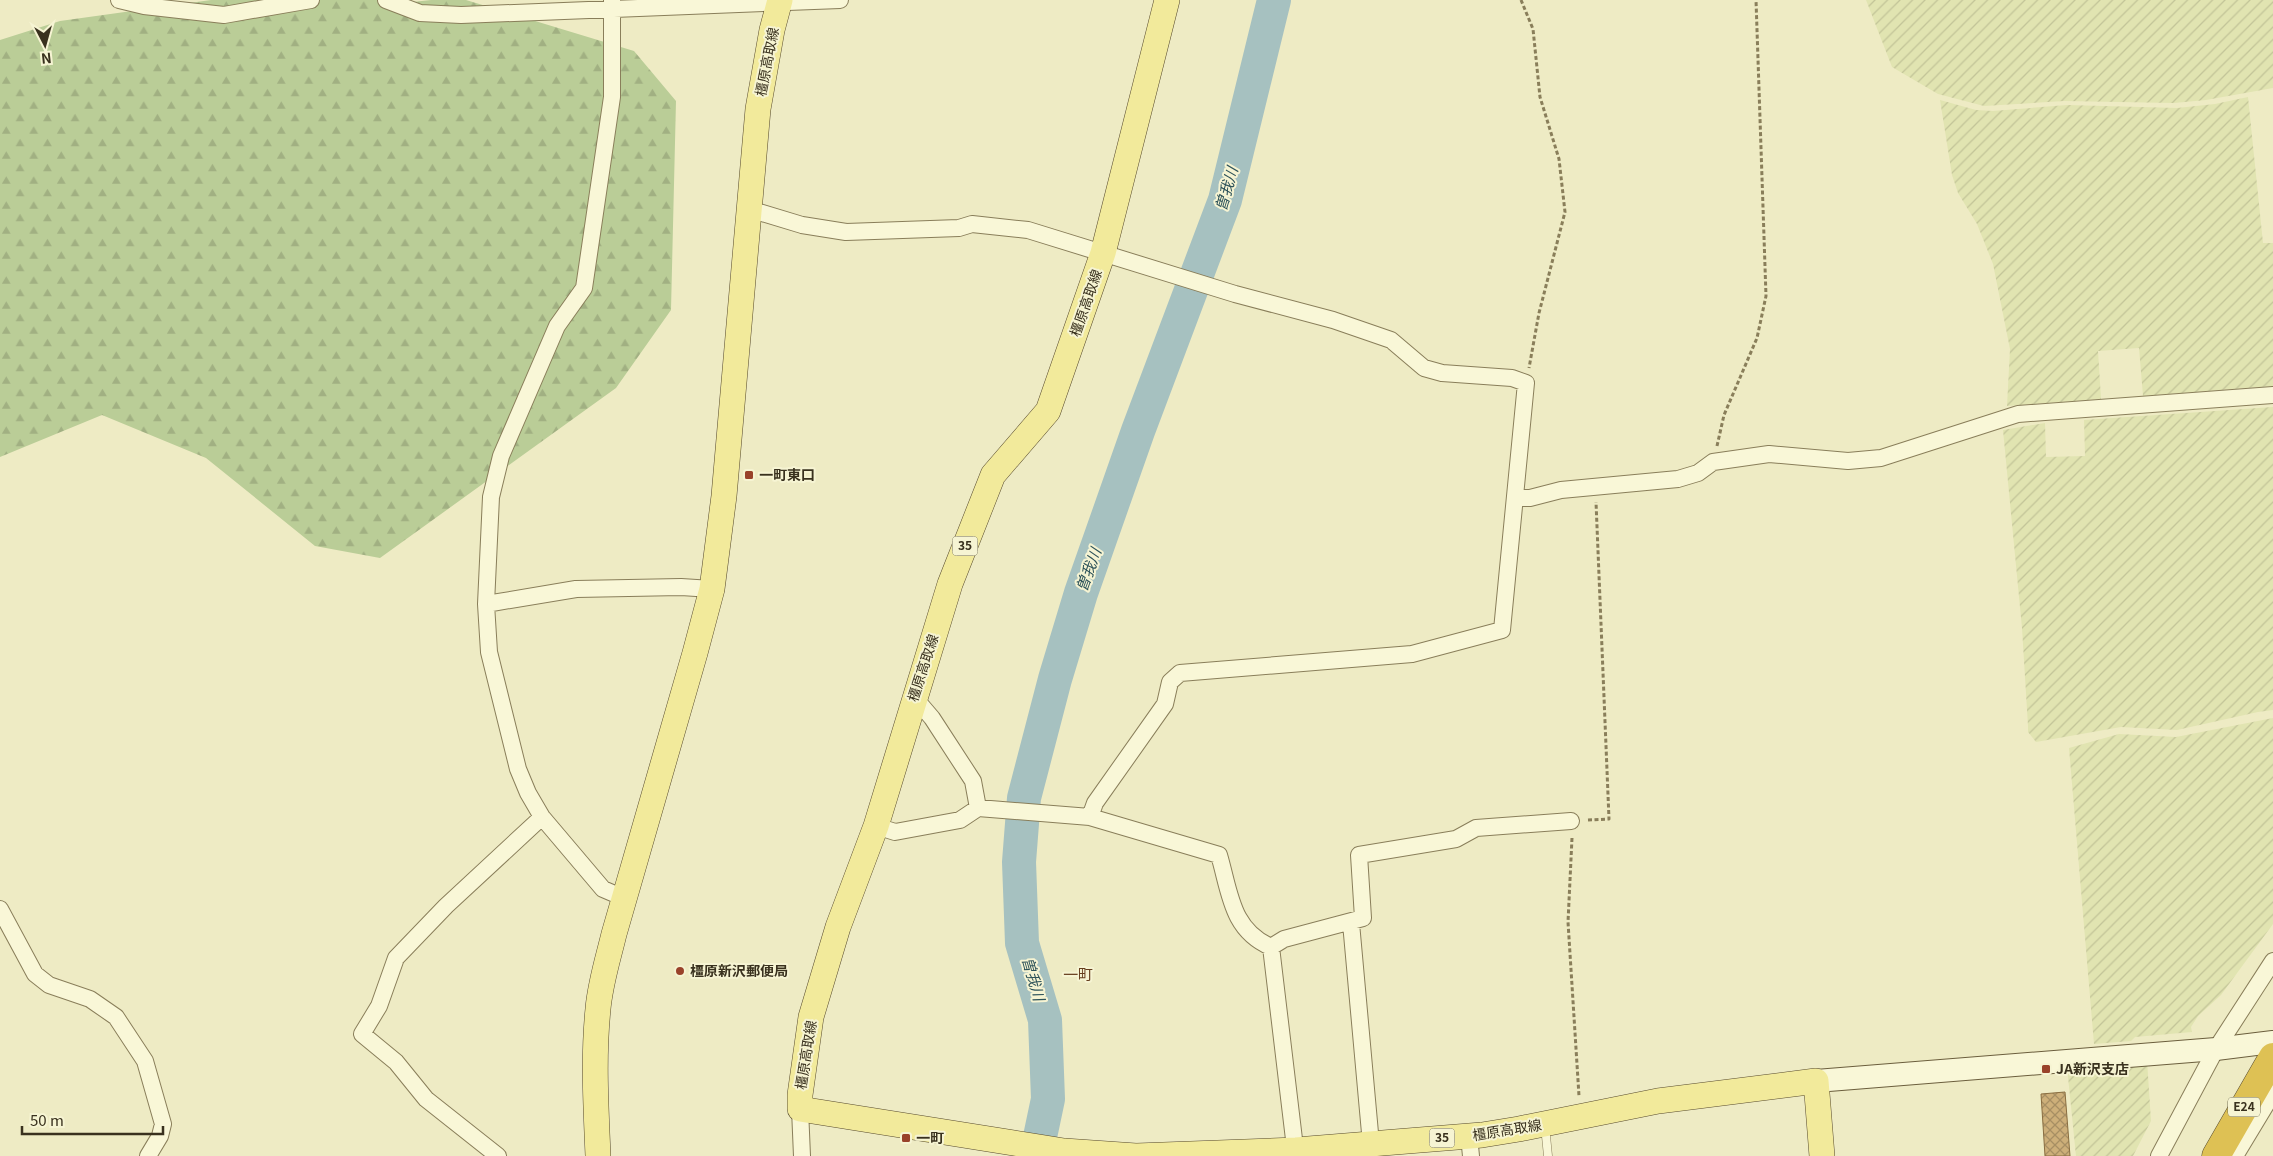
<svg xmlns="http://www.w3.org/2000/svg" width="2273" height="1156" viewBox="0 0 2273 1156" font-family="Georgia,'Noto Sans JP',serif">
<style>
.farmland{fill:url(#farmland-furrows)}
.forest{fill:url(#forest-firs)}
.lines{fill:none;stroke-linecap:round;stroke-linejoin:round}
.river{stroke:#a6c1c0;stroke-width:34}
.building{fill:url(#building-cross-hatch);stroke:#896d40}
.lane-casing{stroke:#897e5a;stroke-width:9}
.street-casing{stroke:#897e5a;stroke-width:18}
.secondary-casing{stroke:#6b5e3d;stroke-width:24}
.primary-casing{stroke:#574a2e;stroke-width:26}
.highway-casing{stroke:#574a2e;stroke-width:29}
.path{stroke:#897e5a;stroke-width:3;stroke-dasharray:4 2.5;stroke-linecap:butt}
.lane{stroke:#f9f7d7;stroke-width:8}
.street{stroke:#f9f7d7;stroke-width:16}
.secondary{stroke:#f9f7d7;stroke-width:22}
.primary{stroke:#f2ea9b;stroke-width:25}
.highway{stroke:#dec154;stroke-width:28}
.poi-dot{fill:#99422a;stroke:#f6f4d3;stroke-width:2}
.labels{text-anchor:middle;stroke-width:4;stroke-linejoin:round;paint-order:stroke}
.shield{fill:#f6f4d3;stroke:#726c54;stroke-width:1}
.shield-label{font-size:12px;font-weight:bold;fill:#39311e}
.street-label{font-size:14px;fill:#39311e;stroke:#f6f4d3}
.poi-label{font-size:14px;font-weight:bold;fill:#39311e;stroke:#f6f4d3;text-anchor:start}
.water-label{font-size:15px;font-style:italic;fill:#2d5259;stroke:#f6f4d3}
.neighbourhood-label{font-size:15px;fill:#663d1d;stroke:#f6f4d3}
</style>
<defs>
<pattern id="farmland-furrows" width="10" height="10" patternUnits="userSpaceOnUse" patternTransform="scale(1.25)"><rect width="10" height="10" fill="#e1e4b1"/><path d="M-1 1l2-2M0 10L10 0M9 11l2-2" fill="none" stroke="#c2c498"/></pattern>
<pattern id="forest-firs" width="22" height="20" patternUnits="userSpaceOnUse" patternTransform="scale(1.25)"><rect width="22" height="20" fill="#bacd97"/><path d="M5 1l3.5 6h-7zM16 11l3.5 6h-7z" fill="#a1b082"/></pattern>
<pattern id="building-cross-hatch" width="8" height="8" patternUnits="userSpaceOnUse" patternTransform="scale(1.25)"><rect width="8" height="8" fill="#cdaf79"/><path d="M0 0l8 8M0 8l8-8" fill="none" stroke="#a78f63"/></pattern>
</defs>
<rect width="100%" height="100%" fill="#eeebc4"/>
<path class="farmland" d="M1866,0H2273V88L2206,100L2174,103L2064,101L1984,106L1938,94L1892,67Z
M2248,97L2263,243H2273V386L2143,396L2139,348L2098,351L2101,399L2007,406L2010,349L1993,264L1977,224L1958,193L1952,175L1940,100L1976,110L1993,111L2067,105L2177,108L2215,104Z
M2273,407V710L2258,712L2177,730L2121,727L2036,742L2028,732V726L2022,628L2003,430L2045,423L2046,457L2085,456L2084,420Z
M2273,718V924L2221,995L2198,1016L2191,1027L2192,1032L2135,1037L2131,1041L2094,1044L2069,748L2119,734L2176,737Z
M2147,1060L2151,1121L2133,1156H2076L2067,1067Z"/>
<path class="forest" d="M211,0H383L394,4L431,0H466L634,51L676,101L671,310L616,388L380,558L315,546L206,458L102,415L0,457V40L60,21Z"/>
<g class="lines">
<path class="river" d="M1036,1156L1048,1099L1045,1020L1022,943L1019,862L1024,798L1055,679L1081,593L1138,431L1225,200L1274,0"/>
</g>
<path class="building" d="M2065,1092L2070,1156H2045L2041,1094Z"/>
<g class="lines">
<defs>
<path id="lane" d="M1545,1126L1548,1156"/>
<path id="street" d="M119,0L144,6L224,15L311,0
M386,0L420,13L461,15L840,0
M612,0V97L584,288L557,326L501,456L491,497L486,604L489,652L518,769L528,793L542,817L603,889L624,898
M749,209L802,225L846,232L959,228L972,224L1028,230L1235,294L1333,320L1391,340L1424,368L1442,373L1512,378L1526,383L1502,630L1412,654L1180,673L1170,682L1165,704L1095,803L1090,817
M1515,498H1530L1561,490L1678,479L1698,473L1713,462L1769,454L1848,461L1881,458L2018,414L2273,395
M486,604L576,589L681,587L712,589
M914,697L932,718L973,781L978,808
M876,826L895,832L960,820L978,808L1090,817L1219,855C1230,892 1231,930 1271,947L1296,1156
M0,909L35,974L49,985L90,999L116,1017L145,1061L163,1124L160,1136L148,1156
M1351,923L1371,1144
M1271,947L1284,939L1363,918L1359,855L1456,839L1476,828L1571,821
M800,1109L802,1156
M1469,1136L1471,1156
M498,1156L426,1099L396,1062L362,1034L379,1006L396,958L446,906L542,817
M2159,1156L2216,1049L2273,961
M2235,1156L2273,1093"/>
<path id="secondary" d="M1816,1081L2216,1049L2273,1042"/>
<path id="primary" d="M1167,0L1103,253L1048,411L993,475L950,584L876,826L838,927L811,1017L800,1095V1109L1064,1151L1136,1156L1296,1150L1482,1135L1519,1129L1658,1101L1816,1081L1822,1156
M598,1156C596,1107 593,1058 598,1009C600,984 608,959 614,934L695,653L712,589L724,496L758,109L772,30L780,0"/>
<path id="highway" d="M2216,1156L2273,1057"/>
</defs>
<use href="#lane" class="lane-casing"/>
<use href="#street" class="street-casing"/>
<use href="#secondary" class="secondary-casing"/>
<use href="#primary" class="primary-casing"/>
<use href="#highway" class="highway-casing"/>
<path class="path" d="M1521,0L1533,29L1540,97L1559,159L1565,212L1539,313L1529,368
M1717,446L1724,415L1757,338L1766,296L1756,0
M1588,820L1609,819L1596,502
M1572,838L1568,922L1579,1096"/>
<use href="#lane" class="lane"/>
<use href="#street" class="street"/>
<use href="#secondary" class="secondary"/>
<use href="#primary" class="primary"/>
<use href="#highway" class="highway"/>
</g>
<g class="poi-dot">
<rect x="744" y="470" width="10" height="10" rx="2.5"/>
<circle cx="680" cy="971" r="5"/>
<rect x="2041" y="1064" width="10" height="10" rx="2.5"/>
<rect x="901" y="1133" width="10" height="10" rx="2.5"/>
</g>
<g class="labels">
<g class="shield">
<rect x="952.5" y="536.5" width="25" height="19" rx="4"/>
<rect x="2228" y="1097.5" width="32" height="19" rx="4"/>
<rect x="1429.5" y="1128.5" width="25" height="19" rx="4"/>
</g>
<g class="shield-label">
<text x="965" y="550">35</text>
<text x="2244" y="1111">E24</text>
<text x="1442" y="1142">35</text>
</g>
<g class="street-label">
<text transform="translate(767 62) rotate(-79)" y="5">橿原高取線</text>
<text transform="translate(1086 303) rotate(-71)" y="5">橿原高取線</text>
<text transform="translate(923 668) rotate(-72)" y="5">橿原高取線</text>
<text transform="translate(806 1055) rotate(-81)" y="5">橿原高取線</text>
<text transform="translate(1507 1130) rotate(-9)" y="5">橿原高取線</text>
</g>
<g class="poi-label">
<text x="759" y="480">一町東口</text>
<text x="690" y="976">橿原新沢郵便局</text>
<text x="2056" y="1074">JA新沢支店</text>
<text x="916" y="1143">一町</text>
</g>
<g class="water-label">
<text transform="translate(1227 189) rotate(-74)" y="5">曽我川</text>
<text transform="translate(1089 570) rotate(-70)" y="5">曽我川</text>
<text transform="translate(1033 979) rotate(74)" y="5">曽我川</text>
</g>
<g class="neighbourhood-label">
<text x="1078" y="980">一町</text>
</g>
</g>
<g transform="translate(45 45) rotate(174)" stroke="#f6f4d3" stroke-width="4" paint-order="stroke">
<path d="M0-4L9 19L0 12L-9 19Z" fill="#39311e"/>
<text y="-8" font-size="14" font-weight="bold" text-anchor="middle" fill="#39311e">N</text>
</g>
<path d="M22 1126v8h141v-8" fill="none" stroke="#39311e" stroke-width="2.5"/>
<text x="30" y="1126" font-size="15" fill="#39311e" stroke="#f6f4d3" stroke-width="4" paint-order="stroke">50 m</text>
</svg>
